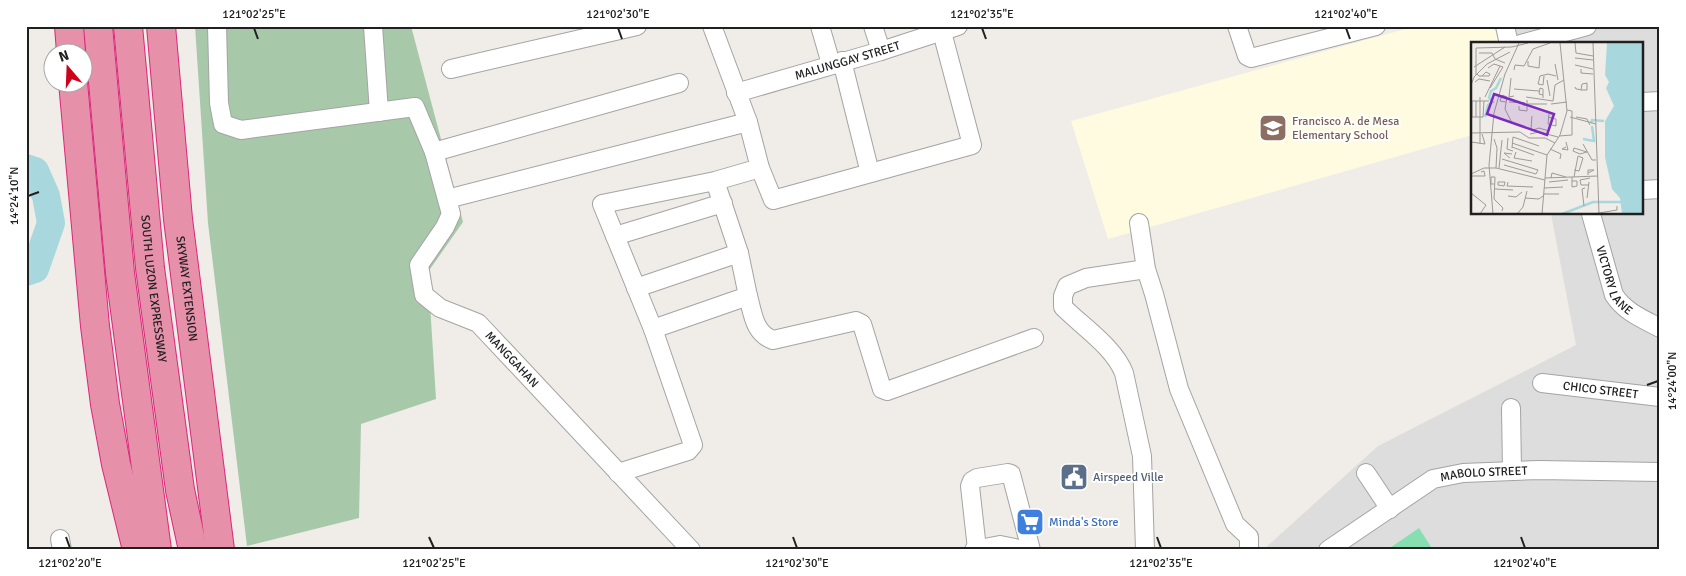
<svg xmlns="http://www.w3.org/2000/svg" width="1686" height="576" viewBox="0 0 1686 576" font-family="Signika,sans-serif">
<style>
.residential{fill:#dedddd}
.education{fill:#fffbe1}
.cemetery{fill:#a8c9a9}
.pitch{fill:#86deb1}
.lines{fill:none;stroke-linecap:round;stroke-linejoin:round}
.river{stroke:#a8d8dd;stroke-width:28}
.minor-casing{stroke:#a4a4a4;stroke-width:20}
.motorway-casing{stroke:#da287a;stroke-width:30}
.minor{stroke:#fff;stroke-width:18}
.motorway{stroke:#e790aa;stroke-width:28}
.ticks{fill:none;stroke:#202020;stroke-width:2}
.labels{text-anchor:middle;stroke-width:4;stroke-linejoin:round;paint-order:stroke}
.street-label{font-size:12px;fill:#202020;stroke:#fff}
.education-label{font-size:12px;fill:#785e54;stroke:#fff;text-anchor:start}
.service-label{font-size:12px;fill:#4e5e75;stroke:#fff;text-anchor:start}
.shop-label{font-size:12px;fill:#366cbe;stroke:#fff;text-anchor:start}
.inset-river{fill:none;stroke:#a8d8dd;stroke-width:2.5}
.inset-road{fill:none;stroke:#9d9a97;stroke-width:1}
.view{fill:#7b2cbf;fill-opacity:0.15;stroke:#7b2cbf;stroke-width:2.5}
.inset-edge{fill:none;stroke:#202020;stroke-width:2.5}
.neatline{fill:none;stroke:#202020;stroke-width:2}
.ticks-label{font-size:12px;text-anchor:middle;fill:#202020}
</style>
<rect width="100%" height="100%" fill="#f0ece7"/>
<path class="residential" d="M1514,26H1660V550H1263L1378,446L1576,345L1551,214H1642V44H1518Z"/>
<path class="education" d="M1416,26H1494L1499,44H1472V135L1108,239L1071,121Z"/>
<path class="cemetery" d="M195,26H411L463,222L428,272L436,399L361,424L359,518L247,546L208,223Z"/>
<path class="pitch" d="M1419,528L1433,550H1387Z"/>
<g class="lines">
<path class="river" d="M26,168L35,171L46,196L51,223L35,269L26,272"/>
<defs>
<g id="minor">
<path id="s1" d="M217,26L219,103L223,124L241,130L415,107L434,152L451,214L445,227L419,265L424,295L440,308L478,323L691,550"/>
<path d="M373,26L379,112"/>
<path d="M712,26L748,122L760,168L773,200L972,145L942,32"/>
<path d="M820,26L831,64"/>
<path d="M873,26L881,51"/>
<path d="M1237,26L1247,56L1251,58L1376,26"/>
<path d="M1505,26L1509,44"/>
<path d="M1521,44L1587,26"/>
<path d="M842,61L870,173"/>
<path d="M451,69L637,26"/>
<path id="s2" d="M736,93L881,51L958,26"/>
<path d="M1642,102L1660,101"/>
<path d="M434,152L679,83"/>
<path d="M715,181L739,253L748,296L653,329L602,204L715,181L760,168"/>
<path d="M1642,190L1660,189"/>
<path d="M447,199L748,122"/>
<path id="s3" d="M1591,214L1614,295C1625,312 1643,319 1660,328"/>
<path d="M1139,223L1146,269L1154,294L1179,389L1235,524L1249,537V550"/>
<path d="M615,236L723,203"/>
<path d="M636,288L739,253"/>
<path d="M748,296C753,314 754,333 773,340L856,321L862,324L882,389L887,391L1034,338"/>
<path id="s4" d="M1542,383L1660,397"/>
<path d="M1511,408L1512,471"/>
<path d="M618,473L688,451L693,445L653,329"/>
<path d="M1366,473L1390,509"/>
<path d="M60,539L62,550"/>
<path d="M977,549L970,486L972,481L977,478L1008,473L1011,474L1031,550"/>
<path d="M974,550L1000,545L1024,550"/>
<path d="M1145,550L1142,456L1124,373C1114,347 1083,327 1063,307V296L1067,286L1086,278L1146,269"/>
<path id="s5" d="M1328,550L1433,479L1463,473L1539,470L1660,472"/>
</g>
<g id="motorway">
<path d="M69,26L71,52"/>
<path d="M98,26L120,273L157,550"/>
<path id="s6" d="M128,26L150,268L180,490L193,550"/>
<path id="s7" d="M161,26L178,219L220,550"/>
<path d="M73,82L95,326L105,404L116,464L137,550"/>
</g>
</defs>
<use href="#minor" class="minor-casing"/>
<use href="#motorway" class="motorway-casing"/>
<use href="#minor" class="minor"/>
<use href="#motorway" class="motorway"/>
</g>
<path class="ticks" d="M254,28L258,39M618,28L622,39M982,28L986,39M1346,28L1350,39M28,196L39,192M1647,385L1658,381M66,537L70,548M429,537L434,548M793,537L797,548M1157,537L1161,548M1521,537L1525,548"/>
<defs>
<symbol id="school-square" viewBox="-11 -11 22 22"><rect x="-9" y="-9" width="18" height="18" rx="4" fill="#8d6e63" stroke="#fff"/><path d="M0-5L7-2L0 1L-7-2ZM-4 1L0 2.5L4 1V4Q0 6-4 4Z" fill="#fff"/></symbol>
<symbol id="civic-square" viewBox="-11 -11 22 22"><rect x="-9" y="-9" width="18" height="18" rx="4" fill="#5c6f8a" stroke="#fff"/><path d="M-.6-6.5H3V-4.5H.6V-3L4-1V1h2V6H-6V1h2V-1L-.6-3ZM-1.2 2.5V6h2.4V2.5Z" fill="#fff"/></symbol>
<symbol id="supermarket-square" viewBox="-11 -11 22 22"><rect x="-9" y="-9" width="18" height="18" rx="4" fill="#3f7fe0" stroke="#fff"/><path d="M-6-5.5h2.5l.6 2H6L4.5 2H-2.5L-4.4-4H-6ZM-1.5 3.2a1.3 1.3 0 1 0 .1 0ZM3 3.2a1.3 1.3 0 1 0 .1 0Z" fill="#fff"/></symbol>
</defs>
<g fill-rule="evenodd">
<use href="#school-square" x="1257" y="112" width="32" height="32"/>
<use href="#civic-square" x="1058" y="461" width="32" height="32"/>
<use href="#supermarket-square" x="1014" y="506" width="32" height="32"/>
</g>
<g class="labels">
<g class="street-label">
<text dy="4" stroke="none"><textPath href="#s2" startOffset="116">MALUNGGAY STREET</textPath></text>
<text dy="4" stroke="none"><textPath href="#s3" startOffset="71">VICTORY LANE</textPath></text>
<text dy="4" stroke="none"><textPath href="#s7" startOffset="264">SKYWAY EXTENSION</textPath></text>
<text dy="4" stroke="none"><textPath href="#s6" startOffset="264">SOUTH LUZON EXPRESSWAY</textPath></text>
<text dy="4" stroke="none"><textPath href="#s1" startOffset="608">MANGGAHAN</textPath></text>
<text dy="4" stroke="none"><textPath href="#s4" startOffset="59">CHICO STREET</textPath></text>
<text dy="4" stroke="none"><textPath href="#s5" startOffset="178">MABOLO STREET</textPath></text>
</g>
<g class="education-label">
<text x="1292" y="125">Francisco A. de Mesa<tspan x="1292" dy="14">Elementary School</tspan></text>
</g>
<g class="service-label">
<text x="1093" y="481">Airspeed Ville</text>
</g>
<g class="shop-label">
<text x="1049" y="526">Minda's Store</text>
</g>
</g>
<g transform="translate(1471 42)">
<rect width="172" height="172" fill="#f0ece7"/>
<path d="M136,1H172V172H151L149,156L141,147L134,115V79L143,64L135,46L138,40L134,33Z" fill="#a8d8dd"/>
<path class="inset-river" d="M14,75L17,63L22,60L18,56L20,49L25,46L30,36M120,81L121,78L133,79M112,97L123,99L121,84M91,172L122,160H150"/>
<path class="inset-road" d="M104,1L105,11L122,14M122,1L128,172M8,11H21L24,17L34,21M104,16L122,18M57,19V24L68,26L69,14M84,22L87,38M104,23L122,27M3,25L34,5M17,26L23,22L32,25L19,46M110,27V31L122,32M43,28L44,23L53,24L62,7L79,1M6,32L8,34H18L19,32L15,30L11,34M5,33V6L41,5L57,1M73,34L72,43L67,42L69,34L77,32L85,34M40,36L38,55L43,54M76,38L79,54M4,40L8,37L19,39M0,43L3,35L16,22L39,10M104,45L105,47H106L110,48H116V41L111,42L110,48M43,47L68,49M9,55V101M14,55L29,24M55,55L82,59L84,43L93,38M72,56V47L69,46L68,52L72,53M56,58V62H76M0,59H18M35,60L29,59L31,53L36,55L34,67L41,81L60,87L61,74M38,60L54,61L53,64M80,62L96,60M48,64V68L56,69V64M78,72L77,82L85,84M0,75H12L13,59M1,75V59M5,75V59M77,75L85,77V84M99,75L125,82M105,75L116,77L119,83M60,89L68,86L78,89M0,91L49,90L58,96H74L84,101M59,92L68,90L87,95M88,94L101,93V69L96,68M37,96L36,107L42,109M23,97L26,106L25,126M0,100L14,102L11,92M41,101L76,113M112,102L121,118H125M41,105L63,113M95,105L91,107L97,108L95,100M41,106L42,95L68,104M79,107L90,112L89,117M45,110L43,116L61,119M116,110L103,106L102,109L109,112L116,110M39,116L33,111L41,112M31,117L67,128L65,132L33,123M28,126L31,98M103,128L108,129L112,116M117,131L123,128H117V133M0,132L13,126H25L74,138M0,134H14L13,129L10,130M101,135V145L106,144V139H101M103,135L107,114L112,116M74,136L127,134M80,136L81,131L95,135M27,140H34L33,144L27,143ZM37,140L36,144L62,145M78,140L97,138M23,142H20V135H24L23,157L32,166L31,169M118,143H110L109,138L119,136M73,146L92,145M24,147L42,148M0,151L15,163L9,172M73,152H88M37,154L45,155L51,150M54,156L68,157L72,154M116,156L118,140M113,164L111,147L114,146M22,172L18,123L23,71L34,32L48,1M46,172L52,165L56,149M71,172L76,113L89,93L96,69L89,1M122,172L146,168V164"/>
<path class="view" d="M23,52L83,72L76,93L16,72Z"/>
<rect width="172" height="172" class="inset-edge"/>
</g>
<rect width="1686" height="576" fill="none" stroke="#ffffff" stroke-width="55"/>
<g transform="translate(68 68) rotate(341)"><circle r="24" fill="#ffffff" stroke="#a6a6a6"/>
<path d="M0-4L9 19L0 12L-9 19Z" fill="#ce021a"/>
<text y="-8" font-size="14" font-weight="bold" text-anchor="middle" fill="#202020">N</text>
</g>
<rect x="28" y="28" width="1630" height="520" class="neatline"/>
<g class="ticks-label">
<text x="254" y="18">121°02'25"E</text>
<text x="618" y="18">121°02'30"E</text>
<text x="982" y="18">121°02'35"E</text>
<text x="1346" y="18">121°02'40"E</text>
<text transform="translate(14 196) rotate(-90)" y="4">14°24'10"N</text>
<text transform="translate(1672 381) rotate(-90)" y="4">14°24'00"N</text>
<text x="70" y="567">121°02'20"E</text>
<text x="434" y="567">121°02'25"E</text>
<text x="797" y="567">121°02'30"E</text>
<text x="1161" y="567">121°02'35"E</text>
<text x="1525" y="567">121°02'40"E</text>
</g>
</svg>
